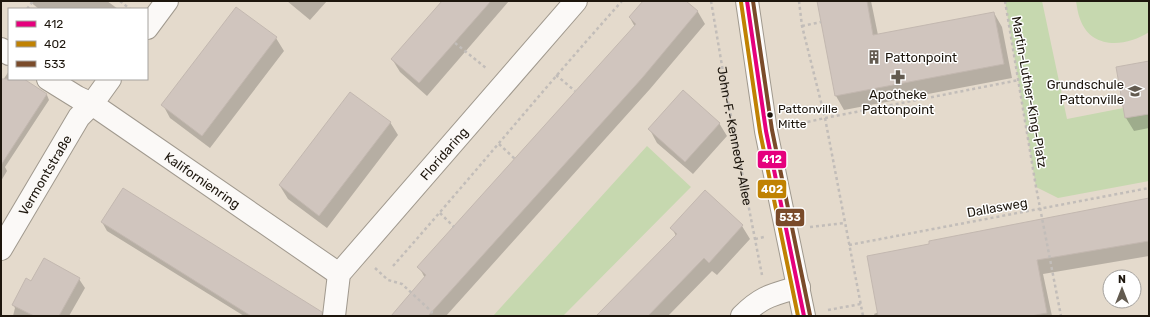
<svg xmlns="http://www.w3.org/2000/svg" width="1150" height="317" viewBox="0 0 1150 317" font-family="Rubik,sans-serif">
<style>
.green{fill:#c6d8af}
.shadow{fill:#0003}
.building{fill:#d0c5be;stroke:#c3b8b0}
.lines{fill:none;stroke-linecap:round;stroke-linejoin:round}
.minor-casing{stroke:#a0998e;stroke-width:24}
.path{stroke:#c2bdb9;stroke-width:2.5;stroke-dasharray:3 3;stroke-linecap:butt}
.minor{stroke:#fbf9f7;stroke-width:22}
.bus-1-casing{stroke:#fff;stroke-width:7}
.bus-2-casing{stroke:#fff;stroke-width:7}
.bus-3-casing{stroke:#fff;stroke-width:7}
.bus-1{stroke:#e5007d;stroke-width:4}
.bus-2{stroke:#c08203;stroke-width:4}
.bus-3{stroke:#7a4b2a;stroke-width:4}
.bus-dot{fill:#1d160d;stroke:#fff;stroke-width:1.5}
.labels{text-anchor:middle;stroke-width:3;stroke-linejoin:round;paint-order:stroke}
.bus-label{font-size:12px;fill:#1d160d;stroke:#fff;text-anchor:start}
.poi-label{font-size:13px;fill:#1d160d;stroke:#fff;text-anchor:start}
.street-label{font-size:13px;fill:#1d160d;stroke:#fff}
.line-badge{stroke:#fff;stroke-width:1.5}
.badge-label{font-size:11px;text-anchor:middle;font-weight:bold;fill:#fff}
</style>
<rect width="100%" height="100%" fill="#e4dacc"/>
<path class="green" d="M1005,1H1042L1067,119L1149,103V181L1058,198L1036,187Z
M1076,1H1149V32C1126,47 1091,50 1080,19C1078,14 1077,7 1076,1Z
M647,146L691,187L563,316H493Z"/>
<path class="shadow" d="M29,1H107L118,9H39Z
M287,1H327L310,20Z
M443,1H509L427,96L400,72L392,59Z
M644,1H685L698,12L705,24L650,89L446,316H392L425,278L419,267L635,27L630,18Z
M818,1H871L878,35L994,13L1002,27L1012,78L844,110L836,96Z
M276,38L284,51L210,148L170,118L163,105Z
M1149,62V128L1134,131L1126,118L1117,68Z
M9,71V79H22L47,95L49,100L5,167L7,171L1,181V83Z
M390,122L398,135L327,228L288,199L280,186Z
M719,123L727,136L693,174L657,143L650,130Z
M1149,199V256L1043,274L1052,316H875L874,314Z
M102,222L311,316H244L107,231Z
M742,226L750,239L717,275L712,271L668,316H598L676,236L672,228Z
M79,279L85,288L69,316H13L15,308L13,305L32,282Z"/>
<path class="building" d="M442,1H491L419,83L391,59Z
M643,1H686L698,11L643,77L428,316H391L426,275L417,267L636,24L629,17Z
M817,1H867L873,35L994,12L1004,64L835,96Z
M236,7L277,37L202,136L161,105Z
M1149,61V114L1125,118L1116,67Z
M1,79H24L47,94L1,165Z
M683,90L720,123L685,162L648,129Z
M350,92L391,122L319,216L279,185Z
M123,188L322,312V316H251L101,222Z
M705,190L743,225L709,263L704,258L648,316H596L677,234L670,228Z
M1149,198V241L1037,260L1047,313L1031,316H878L867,256L929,244V241Z
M44,258L80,278L59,316H34L12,305L26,278L31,281Z"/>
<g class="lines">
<defs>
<g id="minor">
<path d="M747,1L766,131L804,316"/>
<path d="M147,28L167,1"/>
<path d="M1,49L9,54"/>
<path id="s2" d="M110,79L92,104L339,274"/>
<path id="s3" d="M1,249L79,117L92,104L77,97L48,79"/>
<path id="s4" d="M334,316L339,274L576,1"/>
<path d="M742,316C762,296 772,295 799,287"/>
</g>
</defs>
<use href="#minor" class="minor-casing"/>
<g class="path">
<path d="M120,1L130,9"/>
<path id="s1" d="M711,1L728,101L762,275"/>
<path d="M799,1L802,26L825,118L1019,80"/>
<path d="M1005,1L1036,187L1061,316"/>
<path d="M27,9L33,1"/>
<path d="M802,26L821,22"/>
<path d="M455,43L486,68"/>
<path d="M556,75L575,91"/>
<path d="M790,126L825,118L863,316"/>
<path d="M499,144L515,159"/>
<path d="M440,213L454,227"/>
<path d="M810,227L845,223"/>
<path d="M755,239L764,237"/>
<path d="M849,245L1149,188"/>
<path d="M393,266C470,179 544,88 622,1"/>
<path d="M375,268L388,280L402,284L432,312L429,316"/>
<path d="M828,310L861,304"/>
</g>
<use href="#minor" class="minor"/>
<defs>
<path id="bus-1" d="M747,1L766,131L804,316"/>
<path id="bus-2" d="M741,2L760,132L798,316"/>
<path id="bus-3" d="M753,1L772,130L810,315"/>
</defs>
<use href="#bus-1" class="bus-1-casing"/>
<use href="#bus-2" class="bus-2-casing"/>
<use href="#bus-3" class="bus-3-casing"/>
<use href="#bus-1" class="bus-1"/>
<use href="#bus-2" class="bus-2"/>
<use href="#bus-3" class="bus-3"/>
</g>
<defs>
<symbol id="building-bare" viewBox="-9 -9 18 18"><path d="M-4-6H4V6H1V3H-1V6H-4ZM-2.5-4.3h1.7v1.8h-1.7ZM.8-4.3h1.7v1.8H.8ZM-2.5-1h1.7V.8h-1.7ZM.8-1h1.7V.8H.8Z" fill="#635b50" stroke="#fff" stroke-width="2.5" paint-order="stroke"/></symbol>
<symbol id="pharmacy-bare" viewBox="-9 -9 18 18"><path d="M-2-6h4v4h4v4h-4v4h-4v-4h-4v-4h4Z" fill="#635b50" stroke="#fff" stroke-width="2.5" paint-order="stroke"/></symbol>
<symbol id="school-bare" viewBox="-9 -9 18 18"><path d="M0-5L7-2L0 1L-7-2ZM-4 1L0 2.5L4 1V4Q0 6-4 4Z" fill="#635b50" stroke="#fff" stroke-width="2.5" paint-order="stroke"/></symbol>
</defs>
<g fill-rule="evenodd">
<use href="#building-bare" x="864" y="47" width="20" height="20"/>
<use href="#pharmacy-bare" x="888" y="67" width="20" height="20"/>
<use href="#school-bare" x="1125" y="81" width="20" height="20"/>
</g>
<circle class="bus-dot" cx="770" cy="115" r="3.5"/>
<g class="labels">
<g class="bus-label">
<text x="778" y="113">Pattonville<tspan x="778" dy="15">Mitte</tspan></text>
</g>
<g class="poi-label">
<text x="885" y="62">Pattonpoint</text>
<text x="1124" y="89" text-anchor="end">Grundschule<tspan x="1124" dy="15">Pattonville</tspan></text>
<text x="898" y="99" text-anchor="middle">Apotheke<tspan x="898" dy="15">Pattonpoint</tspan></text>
</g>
<g class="street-label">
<text transform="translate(1030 92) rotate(80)" y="5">Martin-Luther-King-Platz</text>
<text dy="5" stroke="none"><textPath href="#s1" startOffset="137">John-F.-Kennedy-Allee</textPath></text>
<text dy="5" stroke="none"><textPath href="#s4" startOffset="202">Floridaring</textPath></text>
<text dy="5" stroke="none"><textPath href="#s3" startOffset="86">Vermontstraße</textPath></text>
<text dy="5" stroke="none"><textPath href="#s2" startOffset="165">Kalifornienring</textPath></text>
<text transform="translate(997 207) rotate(-10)" y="5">Dallasweg</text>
</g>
</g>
<g class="line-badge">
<rect x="757" y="150" width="30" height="19" rx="4" fill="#e5007d"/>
<rect x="757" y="179" width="30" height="20" rx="4" fill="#c08203"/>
<rect x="775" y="208" width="30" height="19" rx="4" fill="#7a4b2a"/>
</g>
<g class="badge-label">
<text x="772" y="163">412</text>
<text x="772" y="193">402</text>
<text x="790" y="221">533</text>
</g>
<rect width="1150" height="317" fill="none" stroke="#1d160d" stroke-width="4"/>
<rect x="8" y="8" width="140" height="72" fill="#ffffff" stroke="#a5a29e"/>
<rect x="16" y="21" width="20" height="6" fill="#e5007d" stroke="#a5a29e"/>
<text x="44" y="28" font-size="12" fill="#1d160d">412</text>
<rect x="16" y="41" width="20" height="6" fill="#c08203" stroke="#a5a29e"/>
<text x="44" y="48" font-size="12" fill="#1d160d">402</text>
<rect x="16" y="61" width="20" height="6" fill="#7a4b2a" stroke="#a5a29e"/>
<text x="44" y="68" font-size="12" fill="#1d160d">533</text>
<g transform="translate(1122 289)"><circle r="19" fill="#ffffff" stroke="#a5a29e"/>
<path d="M0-3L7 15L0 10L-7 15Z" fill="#635b50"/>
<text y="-6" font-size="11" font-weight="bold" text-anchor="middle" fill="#1d160d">N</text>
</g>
</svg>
